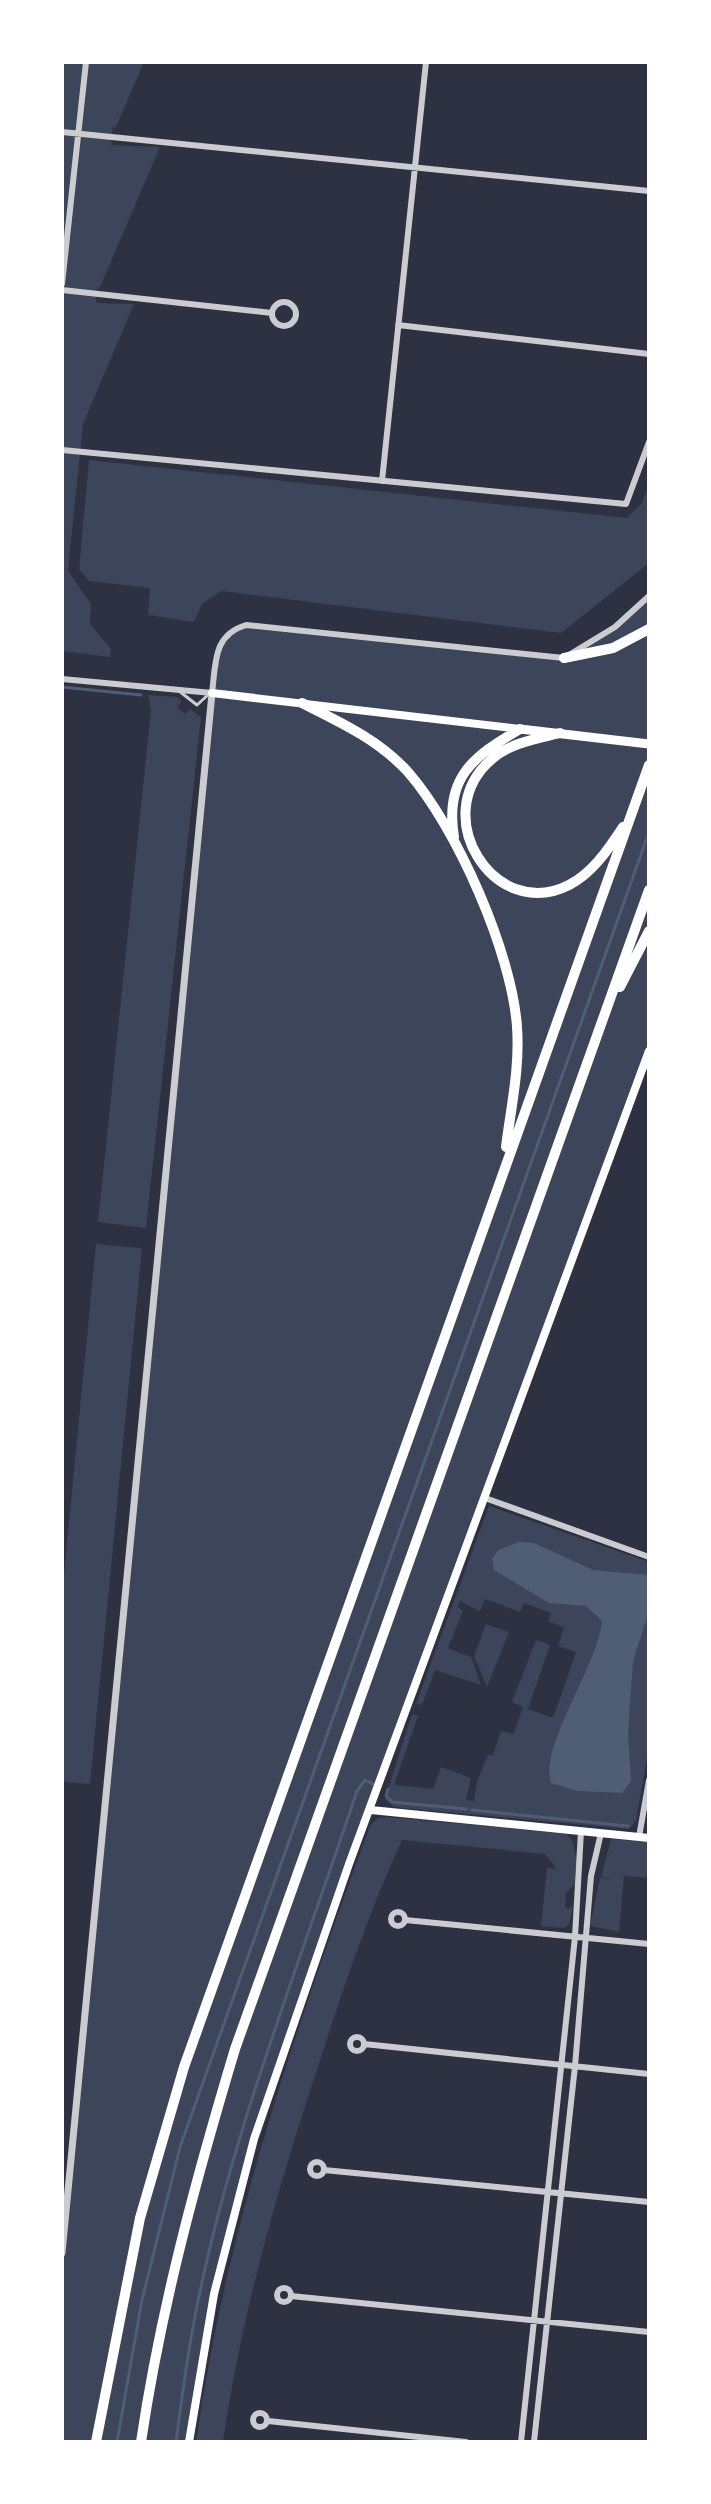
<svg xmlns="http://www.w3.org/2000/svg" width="711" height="2504" viewBox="0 0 711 2504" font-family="'Space Grotesk',sans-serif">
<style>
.green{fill:#3c4559}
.water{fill:#4f5d75}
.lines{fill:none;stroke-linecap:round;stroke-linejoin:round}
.stream{stroke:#4f5d75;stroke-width:3}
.service{stroke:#caccd0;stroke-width:3}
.minor{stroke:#caccd0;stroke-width:6}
.tertiary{stroke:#caccd0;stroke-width:7}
.secondary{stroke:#fff;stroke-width:8}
.primary{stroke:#fff;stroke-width:9}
.motorway{stroke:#fff;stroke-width:10}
</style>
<rect width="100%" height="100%" fill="#2d3142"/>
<path class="green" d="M62,62H144L116,127H113L111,145L160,147L100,287L97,288L96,303L134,304L83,424L68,571L91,604L90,624L111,649L110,657L62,651Z
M89,460L627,518L642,503L649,484V563L561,633L221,591L202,604L194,622L148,615L150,588L89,581L79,569Z
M649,596V1051L298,2007L226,2243L189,2442H62V2252L220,642L246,625L564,658L615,627Z
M148,695L177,697L182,701L177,707L185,714L190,709L201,717L146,1228L98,1222L151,710Z
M96,1244L142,1248L90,1784L62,1782V1594Z
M489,1506L649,1562V1746L636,1821L629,1829L402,1808L393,1806L385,1799L412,1714L418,1716L394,1785L433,1789L441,1767L471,1778L466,1800L474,1801L477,1781L488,1755H493L501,1731L513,1734L523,1707L512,1702L536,1640L550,1645L528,1709L553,1718L576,1652L558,1646L564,1628L548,1621L551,1613L524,1603L520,1612L485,1599L480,1611L460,1601L458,1607L463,1611L448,1648L471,1657L481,1685L435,1670L422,1705L416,1704Z
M486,1624L509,1632L487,1687L474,1656Z
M389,1817L567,1834L573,1843L579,1870H575L576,1883L566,1893L565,1907L568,1909L573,1906L569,1925L563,1928L541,1926L547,1868L557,1869L545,1854L402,1840C368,1914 343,1989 318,2067C277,2190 242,2313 223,2442H196C226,2228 296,2028 370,1826L378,1818Z
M611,1839L649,1842V1878L624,1876L619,1932L590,1926L600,1878L611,1879L601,1877Z"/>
<path class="water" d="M519,1542L534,1543L593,1570L649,1575V1612L633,1661L628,1733L631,1781L622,1793L577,1791L551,1783C539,1746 597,1668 602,1621L586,1606L549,1603L494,1570L492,1559L498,1550Z"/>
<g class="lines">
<path class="stream" d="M62,687L141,695
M388,1789L386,1796L392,1802L466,1809
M472,1810L628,1826
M117,2442L142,2300L180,2147L649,832
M176,2442C181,2404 186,2365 193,2327C226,2146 299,1966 357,1791L365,1780L373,1784"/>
<path class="service" d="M179,691L197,705L209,694"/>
<path class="minor" d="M62,132L649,191
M62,284L86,62
M62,290L272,313
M272 314a12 12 0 1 1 24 0a12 12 0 1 1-24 0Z
M398,325L649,354
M62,450L626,504L649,442
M382,481L426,62
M62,679L212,693C216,662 213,635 246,625L564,658L615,627L649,596
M485,1498L649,1557
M639,1837L649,1780
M391 1919a7 7 0 1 1 14 0a7 7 0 1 1-14 0Z
M405,1920L649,1944
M350 2044a7 7 0 1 1 14 0a7 7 0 1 1-14 0Z
M364,2044L649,2074
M310 2169a7 7 0 1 1 14 0a7 7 0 1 1-14 0Z
M324,2170L649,2202
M277 2295a7 7 0 1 1 14 0a7 7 0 1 1-14 0Z
M291,2296L649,2332
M253 2420a7 7 0 1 1 14 0a7 7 0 1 1-14 0Z
M268,2421L466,2442
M521,2442L575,1937L581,1831
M534,2442L575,2066L591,1876L601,1833"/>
<path class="tertiary" d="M62,2253L212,693"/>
<path class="secondary" d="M212,693L520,729
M371,1810L649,1838
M189,2442L214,2294L254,2139L349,1864L649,1051"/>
<path class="primary" d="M520,729L649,744"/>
<path class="motorway" d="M564,658L613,648L649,629
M302,703C340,722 379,740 408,772C457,828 512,953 517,1027C520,1068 511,1107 506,1147
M560,733C536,739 510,743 492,759C426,815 495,923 569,885C593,873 609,848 623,827
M454,837C444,777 474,756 520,729
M620,987L649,931
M96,2442L140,2218L184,2067L649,765
M141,2442C161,2307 196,2179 235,2049L649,890"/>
</g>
<rect width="711" height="2504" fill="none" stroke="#ffffff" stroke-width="128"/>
</svg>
